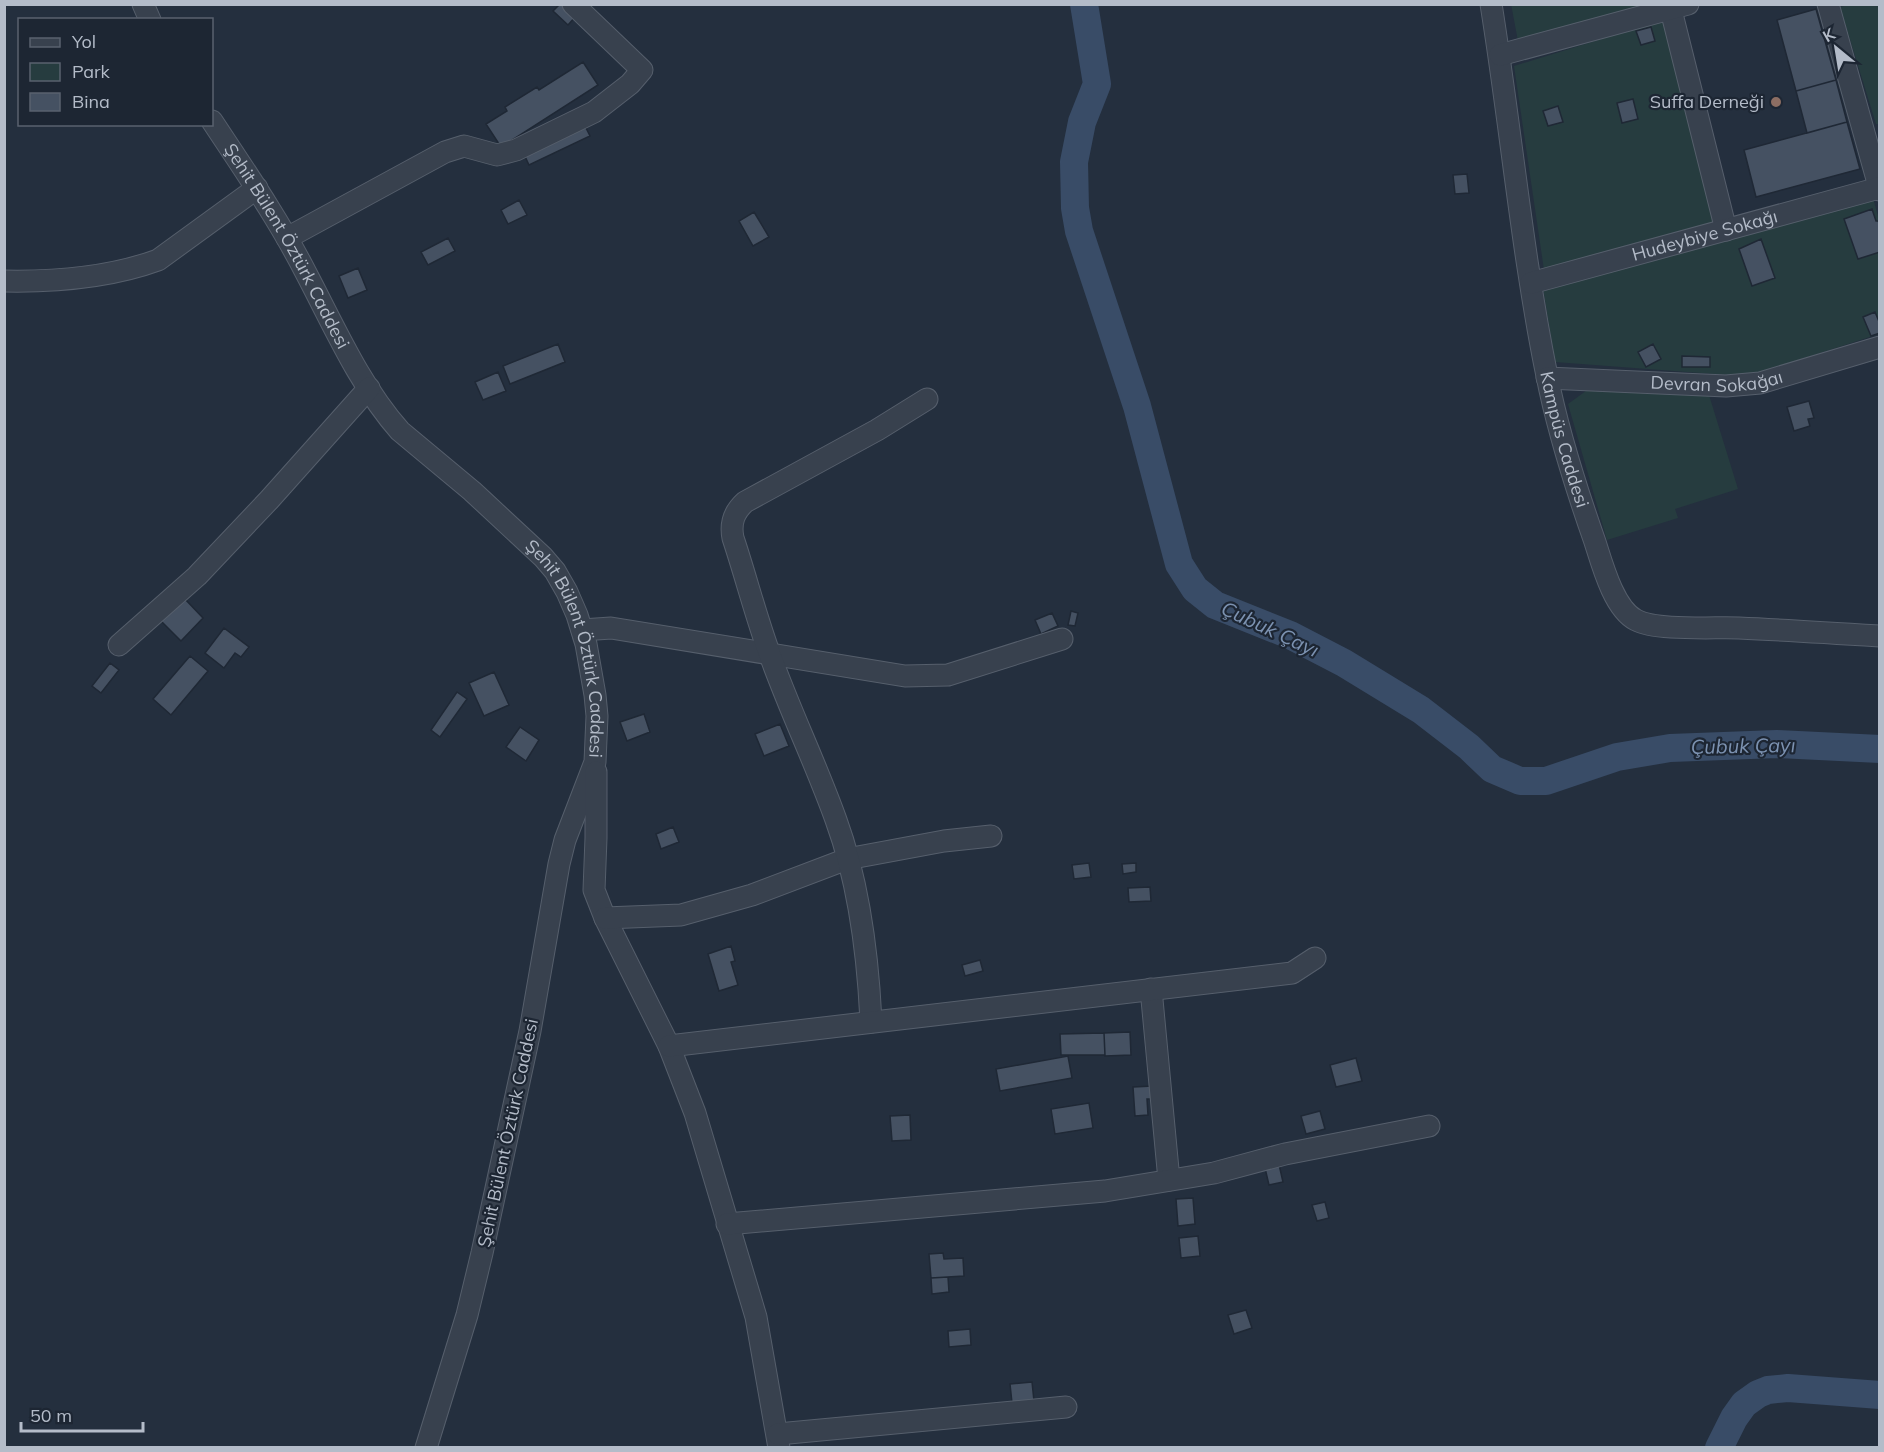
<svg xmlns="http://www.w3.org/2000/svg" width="1884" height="1452" viewBox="0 0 1884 1452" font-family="Mulish,sans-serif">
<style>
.green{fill:#263c3f}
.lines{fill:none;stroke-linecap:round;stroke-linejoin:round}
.river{stroke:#394c67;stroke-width:28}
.building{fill:#455162;stroke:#1f2835;stroke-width:1.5}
.minor-casing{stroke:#565f6c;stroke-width:23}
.minor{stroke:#38414e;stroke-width:21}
.education-dot{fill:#8d6e63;stroke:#1d2633;stroke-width:2}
.labels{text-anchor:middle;stroke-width:4.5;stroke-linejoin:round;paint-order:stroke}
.poi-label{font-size:18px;fill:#b4bcc9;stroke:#1d2633;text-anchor:end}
.street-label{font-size:18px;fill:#b4bcc9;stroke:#1d2633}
.water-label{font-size:20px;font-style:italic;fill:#7c92b1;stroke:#1d2633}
</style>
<rect width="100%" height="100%" fill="#242f3e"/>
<path class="green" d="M1511,4L1644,5L1518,41Z
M1847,5H1879V124H1876L1840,7Z
M1666,19L1716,224L1544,270L1514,66Z
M1873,198L1879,220V334L1759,373L1727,375L1555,362L1543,288Z
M1590,388L1709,395L1738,489L1675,509L1678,518L1607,540L1568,404Z"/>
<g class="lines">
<path class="river" d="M1084,4L1097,84L1082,122L1074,162L1075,208L1079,231L1137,406L1179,564L1195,589L1215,605L1290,635L1344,663L1421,710L1469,747L1492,769L1520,781H1546L1617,757L1670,748L1777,744L1880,749
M1719,1448L1734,1418L1744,1404L1758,1394L1768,1390L1788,1388L1880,1395"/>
</g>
<path class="building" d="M560,4H564L576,16L568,25L553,11Z
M1816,9L1836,80L1796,91L1777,20Z
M1651,27L1655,41L1641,45L1636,31Z
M583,62L598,85L501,147L486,124L507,111L505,107L537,87L539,90Z
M1836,80L1847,122L1807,133L1796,91Z
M1633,99L1638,119L1622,123L1617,103Z
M1558,106L1563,122L1548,126L1543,111Z
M583,122L590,136L529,165L523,152Z
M1847,122L1860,169L1756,197L1744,150Z
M1467,174L1469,193L1455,194L1453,175Z
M519,200L527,215L508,224L501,210Z
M1872,209L1876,221H1878L1880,224V252L1858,259L1844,219Z
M754,212L769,237L753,246L739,221Z
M448,238L455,251L428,265L421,252Z
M1761,239L1775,278L1752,286L1739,249Z
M358,268L367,290L348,298L339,276Z
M1875,312L1880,324V333L1871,336L1863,317Z
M558,344L565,362L510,384L503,366Z
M1653,344L1661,359L1646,367L1638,352Z
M1682,356L1710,357V367H1682Z
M498,372L506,391L483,400L475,382Z
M1809,401L1814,418L1808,419L1810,426L1794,431L1787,407Z
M183,597L203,618L181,641L160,620Z
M1071,611L1078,613L1075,626L1068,625Z
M1052,613L1058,626L1041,634L1035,620Z
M224,628L249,647L241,657L235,653L224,668L205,653Z
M190,656L208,671L171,715L153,699Z
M110,663L119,670L101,693L92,686Z
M494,672L509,705L484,716L469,683Z
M457,692L467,699L440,737L431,730Z
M644,714L650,732L627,741L620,722Z
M780,724L789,746L764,756L755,734Z
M520,727L539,740L526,761L506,747Z
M673,827L679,842L661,849L656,834Z
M1089,863L1091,877L1074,879L1072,865Z
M1136,863V872L1123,874L1122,864Z
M1150,887L1151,901L1129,902L1128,888Z
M731,946L735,961L731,962L738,985L719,991L708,954Z
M980,960L983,971L965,976L962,965Z
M1130,1032L1131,1055L1105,1056L1104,1033Z
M1104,1033L1105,1055H1061L1060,1034Z
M1068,1056L1072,1078L1000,1091L996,1069Z
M1356,1058L1362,1081L1336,1087L1330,1065Z
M1153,1086L1154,1099H1147L1148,1115L1135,1116L1133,1087Z
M1089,1103L1093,1128L1055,1134L1051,1109Z
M1320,1111L1325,1129L1306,1134L1301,1116Z
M910,1115L911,1140L892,1141L890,1116Z
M1278,1160L1283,1182L1269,1185L1264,1164Z
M1193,1198L1195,1224L1178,1226L1176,1199Z
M1325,1202L1329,1218L1317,1221L1312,1205Z
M1198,1236L1200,1256L1181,1258L1179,1238Z
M943,1253L944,1259L963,1258L964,1276L931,1278L929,1254Z
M948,1277L949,1292L932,1294L931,1278Z
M1246,1310L1252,1328L1234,1334L1228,1315Z
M970,1329L971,1345L949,1347L948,1331Z
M1032,1382L1034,1401L1012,1403L1010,1384Z"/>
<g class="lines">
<defs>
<g id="minor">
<path d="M143,4L150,20"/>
<path id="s1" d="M1491,4C1511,128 1522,254 1547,376C1558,432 1576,488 1595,542C1602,564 1614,609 1636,620C1656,631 1714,627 1739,628C1786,630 1833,633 1880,636"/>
<path d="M1828,4L1880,190"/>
<path d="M1671,10L1726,230"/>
<path d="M1500,55L1688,4"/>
<path id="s2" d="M212,121C245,171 279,220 306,273C334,326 360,386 400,431L472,491L543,557L555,571L567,592L577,615L586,644L595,695L597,716L595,762L565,840L559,864L530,1031L482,1253L467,1315L426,1448"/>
<path d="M287,238L445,152L464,146L497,155L516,150L594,112L630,84L642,70L573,4"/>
<path d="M4,281C56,282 109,278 158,260L257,188"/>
<path id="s3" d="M1531,283L1879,188"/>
<path id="s4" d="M1547,378L1726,386L1760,383L1880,347"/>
<path d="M582,630L611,628L905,676L948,675L1062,639"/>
<path d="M119,645L197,576L269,500L369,388"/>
<path d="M596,772V838L594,890L605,918L669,1046L695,1113L756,1317L779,1448"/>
<path d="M605,918L681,915L752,895L847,859L944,841L991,836"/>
<path d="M1151,989L1169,1180"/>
<path d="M871,1022C868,956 859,883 836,820C816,764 790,711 770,655C756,617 746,577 733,538C730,523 734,512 745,502L877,430L927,399"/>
<path d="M669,1046L1292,973L1315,958"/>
<path d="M727,1224L1105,1191L1214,1173L1285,1154L1429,1126"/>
<path d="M778,1434L1066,1407"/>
</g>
</defs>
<use href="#minor" class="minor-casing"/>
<use href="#minor" class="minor"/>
</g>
<circle class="education-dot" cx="1776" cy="102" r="6"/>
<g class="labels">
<g class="poi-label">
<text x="1764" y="108">Suffa Derneği</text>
</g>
<g class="street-label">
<text dy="6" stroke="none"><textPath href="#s3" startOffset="180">Hudeybiye Sokağı</textPath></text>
<text dy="6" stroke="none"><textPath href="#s2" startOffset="146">Şehit Bülent Öztürk Caddesi</textPath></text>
<text dy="6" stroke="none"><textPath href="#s4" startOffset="170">Devran Sokağaı</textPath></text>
<text dy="6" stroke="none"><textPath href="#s1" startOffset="442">Kampüs Caddesi</textPath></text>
<text dy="6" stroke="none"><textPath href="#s2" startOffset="650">Şehit Bülent Öztürk Caddesi</textPath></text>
<text transform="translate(508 1133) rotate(-78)" y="6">Şehit Bülent Öztürk Caddesi</text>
</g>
<g class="water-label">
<text transform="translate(1270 629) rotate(25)" y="7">Çubuk Çayı</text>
<text transform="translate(1743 746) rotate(-1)" y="7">Çubuk Çayı</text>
</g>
</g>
<rect width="1884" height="1452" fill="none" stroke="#b4bcc9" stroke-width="12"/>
<rect x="18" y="18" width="195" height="108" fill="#1d2633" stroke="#59626f" stroke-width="1.5"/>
<rect x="30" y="38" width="30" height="9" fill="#38414e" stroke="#59626f" stroke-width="1.5"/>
<text x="72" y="48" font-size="18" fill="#b4bcc9">Yol</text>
<rect x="30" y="63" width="30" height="18" fill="#263c3f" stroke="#59626f" stroke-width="1.5"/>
<text x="72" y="78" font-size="18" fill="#b4bcc9">Park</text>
<rect x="30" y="93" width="30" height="18" fill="#455162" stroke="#59626f" stroke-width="1.5"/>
<text x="72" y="108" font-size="18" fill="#b4bcc9">Bina</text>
<g transform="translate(1836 48) rotate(330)" stroke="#1d2633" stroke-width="4.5" paint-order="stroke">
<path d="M0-4.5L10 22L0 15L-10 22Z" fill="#b4bcc9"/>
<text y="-9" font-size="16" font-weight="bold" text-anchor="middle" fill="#b4bcc9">K</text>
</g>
<path d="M21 1422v9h122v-9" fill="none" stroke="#b4bcc9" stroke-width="3"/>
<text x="30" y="1422" font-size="18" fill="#b4bcc9" stroke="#1d2633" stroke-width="4.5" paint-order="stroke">50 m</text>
</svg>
